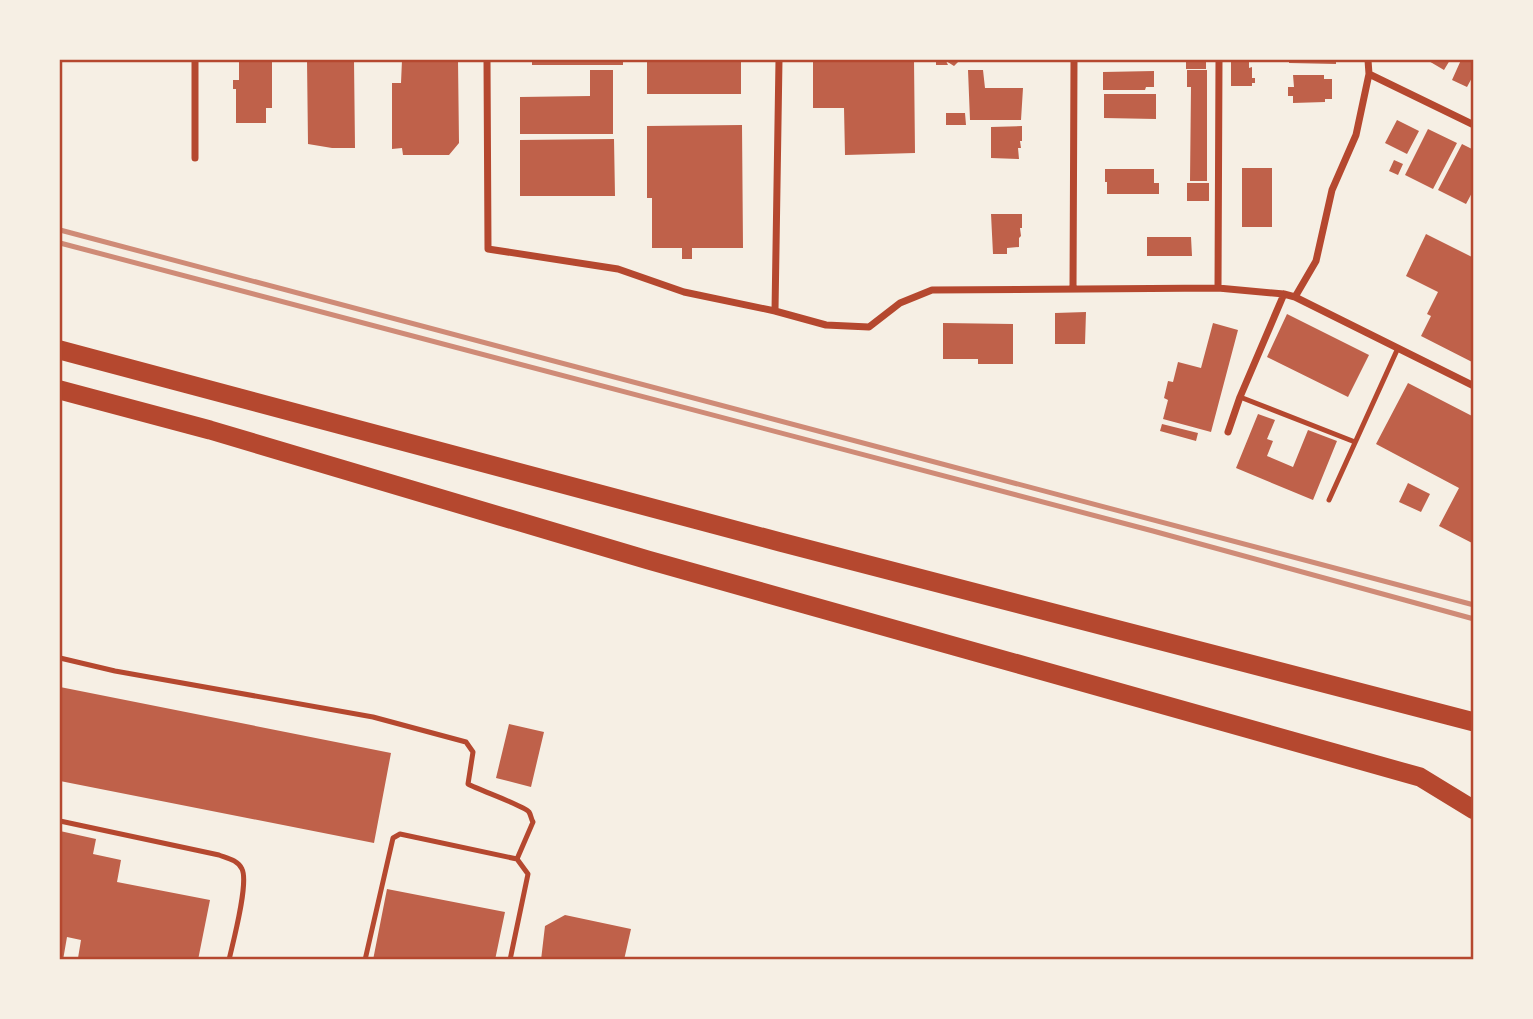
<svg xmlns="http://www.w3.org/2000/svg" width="1533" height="1019" viewBox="0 0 1533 1019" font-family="'PT Sans Narrow',sans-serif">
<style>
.building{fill:#bf614a}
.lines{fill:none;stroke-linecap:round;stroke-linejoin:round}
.service{stroke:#b5482f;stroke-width:5}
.minor{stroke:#b5482f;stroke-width:7}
.motorway{stroke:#b5482f;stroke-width:19}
.rail{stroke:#cf8b77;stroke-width:5}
.neatline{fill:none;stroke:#b5482f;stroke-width:2.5}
</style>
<rect width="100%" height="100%" fill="#f6efe4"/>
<path class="building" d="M239,60H272V108H266V123H236V89H233V80H239Z
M307,60H354L355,148H332L308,144Z
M402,60H458L459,143L449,155H403L402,148L392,149V83H401Z
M532,60H623V65H532Z
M647,60H741V94H647Z
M813,60H914L915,153L845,155L844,108H813Z
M936,60H960L954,66L946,61L948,65H936Z
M1186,60H1206V69H1186Z
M1231,60H1249V68L1252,67V78H1255V83H1252V86H1231Z
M1289,60H1336V64L1289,63Z
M1427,60H1450L1444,70Z
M1461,60H1474V74L1467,87L1452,80Z
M590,70H613V134H520V97L590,96Z
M968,70H983L985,88H1023L1021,120H970Z
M1187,70H1207V181H1190L1191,87H1187Z
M1154,71V87H1146L1145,90H1103V72Z
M1293,75H1324V79H1332V99H1325V102L1293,103V96H1288V87H1294Z
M1104,94H1156V119L1104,118Z
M946,113H965L966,125H946Z
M1397,120L1419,131L1407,154L1385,143Z
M742,125L743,248H692V259H682V248H652V198H647V126Z
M1022,126V141H1020L1021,148H1018L1019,159L991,158V127Z
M1428,129L1457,143L1433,189L1405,175Z
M614,139L615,196H520V140Z
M1462,144L1474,150V189L1466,204L1438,190Z
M1394,160L1403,164L1398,175L1389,171Z
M1242,168H1272V227H1242Z
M1105,169H1154V183H1159V194H1107V182H1105Z
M1187,183H1209V201H1187Z
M991,214H1022V228H1020L1021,236L1019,238V247L1007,248V254H993Z
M1426,234L1474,258V363L1421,336L1431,316L1427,314L1438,292L1406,276Z
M1147,237H1191L1192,256H1147Z
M1086,312L1085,344H1055V313Z
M1287,314L1369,355L1348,397L1267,357Z
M943,323L1013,324V364H978V359H943Z
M1213,323L1238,330L1211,432L1163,419L1168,400L1164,398L1168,381L1173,382L1178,362L1201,368Z
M1408,383L1474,417V544L1439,526L1459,488L1376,444Z
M1258,414L1275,420L1267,439L1273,441L1267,456L1293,467L1308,430L1337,441L1313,500L1236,468Z
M1162,424L1198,433L1196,441L1160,431Z
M1408,483L1430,494L1421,512L1399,502Z
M60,687L391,753L374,843L60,781Z
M509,724L544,732L531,787L496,778Z
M60,831L96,839L93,854L121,860L117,882L210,900L198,960H87L78,958L81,940L67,937L63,960H60Z
M387,889L505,912L495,960H373Z
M565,915L631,929L624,960H541L545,926Z"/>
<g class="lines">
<path class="service" d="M1240,397L1355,442
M1329,500L1398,348
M60,658L115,671L373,717L466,742L473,752L468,784C479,790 525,806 529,812C531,815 531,819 533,822L517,859
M60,821L219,855C227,858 238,860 242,869C249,883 233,942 229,960
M365,960L393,838L400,834L517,859L528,874L510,960"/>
<path class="minor" d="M195,60V158
M487,60L488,249L618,269L684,292L775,311L826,325L869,327L900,303L932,290L1218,288L1284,294L1295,297L1474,386
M1369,74L1474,125
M1218,288L1219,60
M1073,289L1074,60
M1295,297L1316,261L1332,190L1356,135L1369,74L1368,60
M775,311L779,60
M1228,432L1240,397L1284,294"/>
<path class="motorway" d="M60,350L780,542L1474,722
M60,390L210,430L648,560L1420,777L1474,810"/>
<path class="rail" d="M60,230L1474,605
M60,243L1153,531L1474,619"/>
</g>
<rect width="1533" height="1019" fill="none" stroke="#f6efe4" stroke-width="122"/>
<rect x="61" y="61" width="1411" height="897" class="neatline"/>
</svg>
